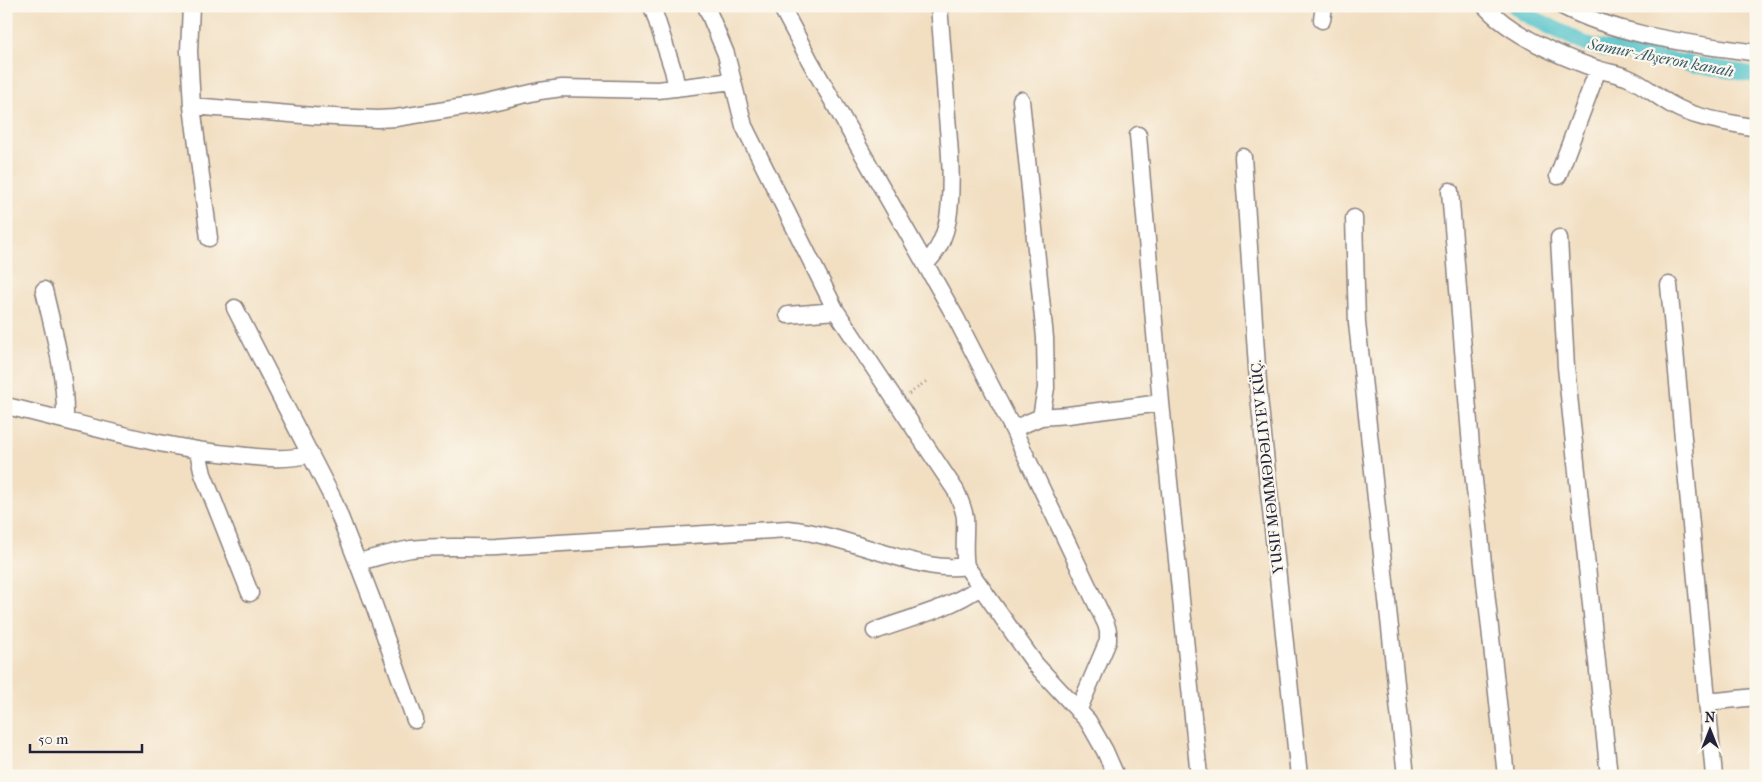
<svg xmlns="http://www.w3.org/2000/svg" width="1762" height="782" viewBox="0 0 1762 782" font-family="'IM FELL French Canon',serif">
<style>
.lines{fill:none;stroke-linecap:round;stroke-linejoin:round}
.canal{stroke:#55c3cb;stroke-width:16}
.minor-casing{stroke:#8a807e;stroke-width:19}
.path{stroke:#8a807e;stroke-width:2.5;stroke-dasharray:1 4;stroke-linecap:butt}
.minor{stroke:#fff;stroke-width:16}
.labels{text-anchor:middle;stroke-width:4.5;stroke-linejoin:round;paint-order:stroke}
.street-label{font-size:15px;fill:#22223b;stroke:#fbf7ec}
.water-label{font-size:16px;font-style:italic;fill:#345a6d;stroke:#fbf7ec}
</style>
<rect width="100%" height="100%" fill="#fbf7ec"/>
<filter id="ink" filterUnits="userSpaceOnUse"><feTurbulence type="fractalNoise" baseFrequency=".02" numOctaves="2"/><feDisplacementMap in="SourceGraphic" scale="10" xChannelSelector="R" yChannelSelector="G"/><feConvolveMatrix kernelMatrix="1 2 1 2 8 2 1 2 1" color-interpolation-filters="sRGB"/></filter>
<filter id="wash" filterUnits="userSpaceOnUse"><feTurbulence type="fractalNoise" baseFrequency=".0096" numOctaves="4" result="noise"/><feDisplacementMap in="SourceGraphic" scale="20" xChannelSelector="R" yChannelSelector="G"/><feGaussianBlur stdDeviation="1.12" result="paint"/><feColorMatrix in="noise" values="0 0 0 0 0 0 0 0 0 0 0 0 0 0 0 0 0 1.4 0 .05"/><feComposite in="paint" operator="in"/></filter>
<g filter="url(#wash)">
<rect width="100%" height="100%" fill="#f2dfc2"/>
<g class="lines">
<path class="canal" d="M1515,6L1523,13L1585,44L1605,49L1756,75"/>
</g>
</g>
<g filter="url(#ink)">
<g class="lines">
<defs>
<path id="minor" d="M191,6L189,51L192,106L209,238
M652,6L673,70L677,88
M706,6L726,54L744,126L836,311L956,491C960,500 964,509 965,518C966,534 963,550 966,566L1036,665L1088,721L1105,751L1116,776
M781,6L810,61L956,318L1013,429L1106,624L1108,631V641L1078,711
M1485,6C1512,36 1560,56 1597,69C1607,72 1617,74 1626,77C1644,84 1656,96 1672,105C1696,119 1728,122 1756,128
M1562,6C1622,37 1690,43 1756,53
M1322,20L1324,6
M192,106L314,116L377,119L396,118L483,104L540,91L562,88L658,90L733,81
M1138,135L1161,403L1199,776
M1243,157L1259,397L1299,776
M1558,176L1598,69
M1450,191L1473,471L1506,776
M1354,218L1357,323L1406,776
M1559,238L1566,367L1609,776
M926,263C938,252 945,235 948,219C953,187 950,149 947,117C945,80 942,43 939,6
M1669,285L1714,776
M44,290C54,333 66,375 65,420
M235,308L333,499L374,605L415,720
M788,315L836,311
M6,406C84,424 159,448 238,455C263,458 286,461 310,454
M1041,417L1068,415L1161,403
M1013,429L1041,417L1046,388L1045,338L1021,100
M198,452L203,474L250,593
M358,562C375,558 393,552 411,549C439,545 468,548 496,547L788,529C824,533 859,546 894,556C918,563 941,570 966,566
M875,631C910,618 949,609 980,587
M1707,702L1756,697"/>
</defs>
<use href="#minor" class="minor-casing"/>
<path class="path" d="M909,394L927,381"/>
<use href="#minor" class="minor"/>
</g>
</g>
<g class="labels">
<g class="street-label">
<text transform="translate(1267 467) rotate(-96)" y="5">YUSIF MƏMMƏDƏLIYEV KÜÇ.</text>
</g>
<g class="water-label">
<text transform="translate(1661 57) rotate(11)" y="6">Samur-Abşeron kanalı</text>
</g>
</g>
<rect width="1762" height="782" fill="none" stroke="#fbf7ec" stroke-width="25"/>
<g transform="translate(1710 730)" stroke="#fbf7ec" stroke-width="4" paint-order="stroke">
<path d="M0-4L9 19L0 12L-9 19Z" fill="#22223b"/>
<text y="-8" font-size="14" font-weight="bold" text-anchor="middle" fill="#22223b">N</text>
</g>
<path d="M30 744v8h112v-8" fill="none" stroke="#22223b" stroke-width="2.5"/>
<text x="38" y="744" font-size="15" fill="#22223b" stroke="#fbf7ec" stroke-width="4" paint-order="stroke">50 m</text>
</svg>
